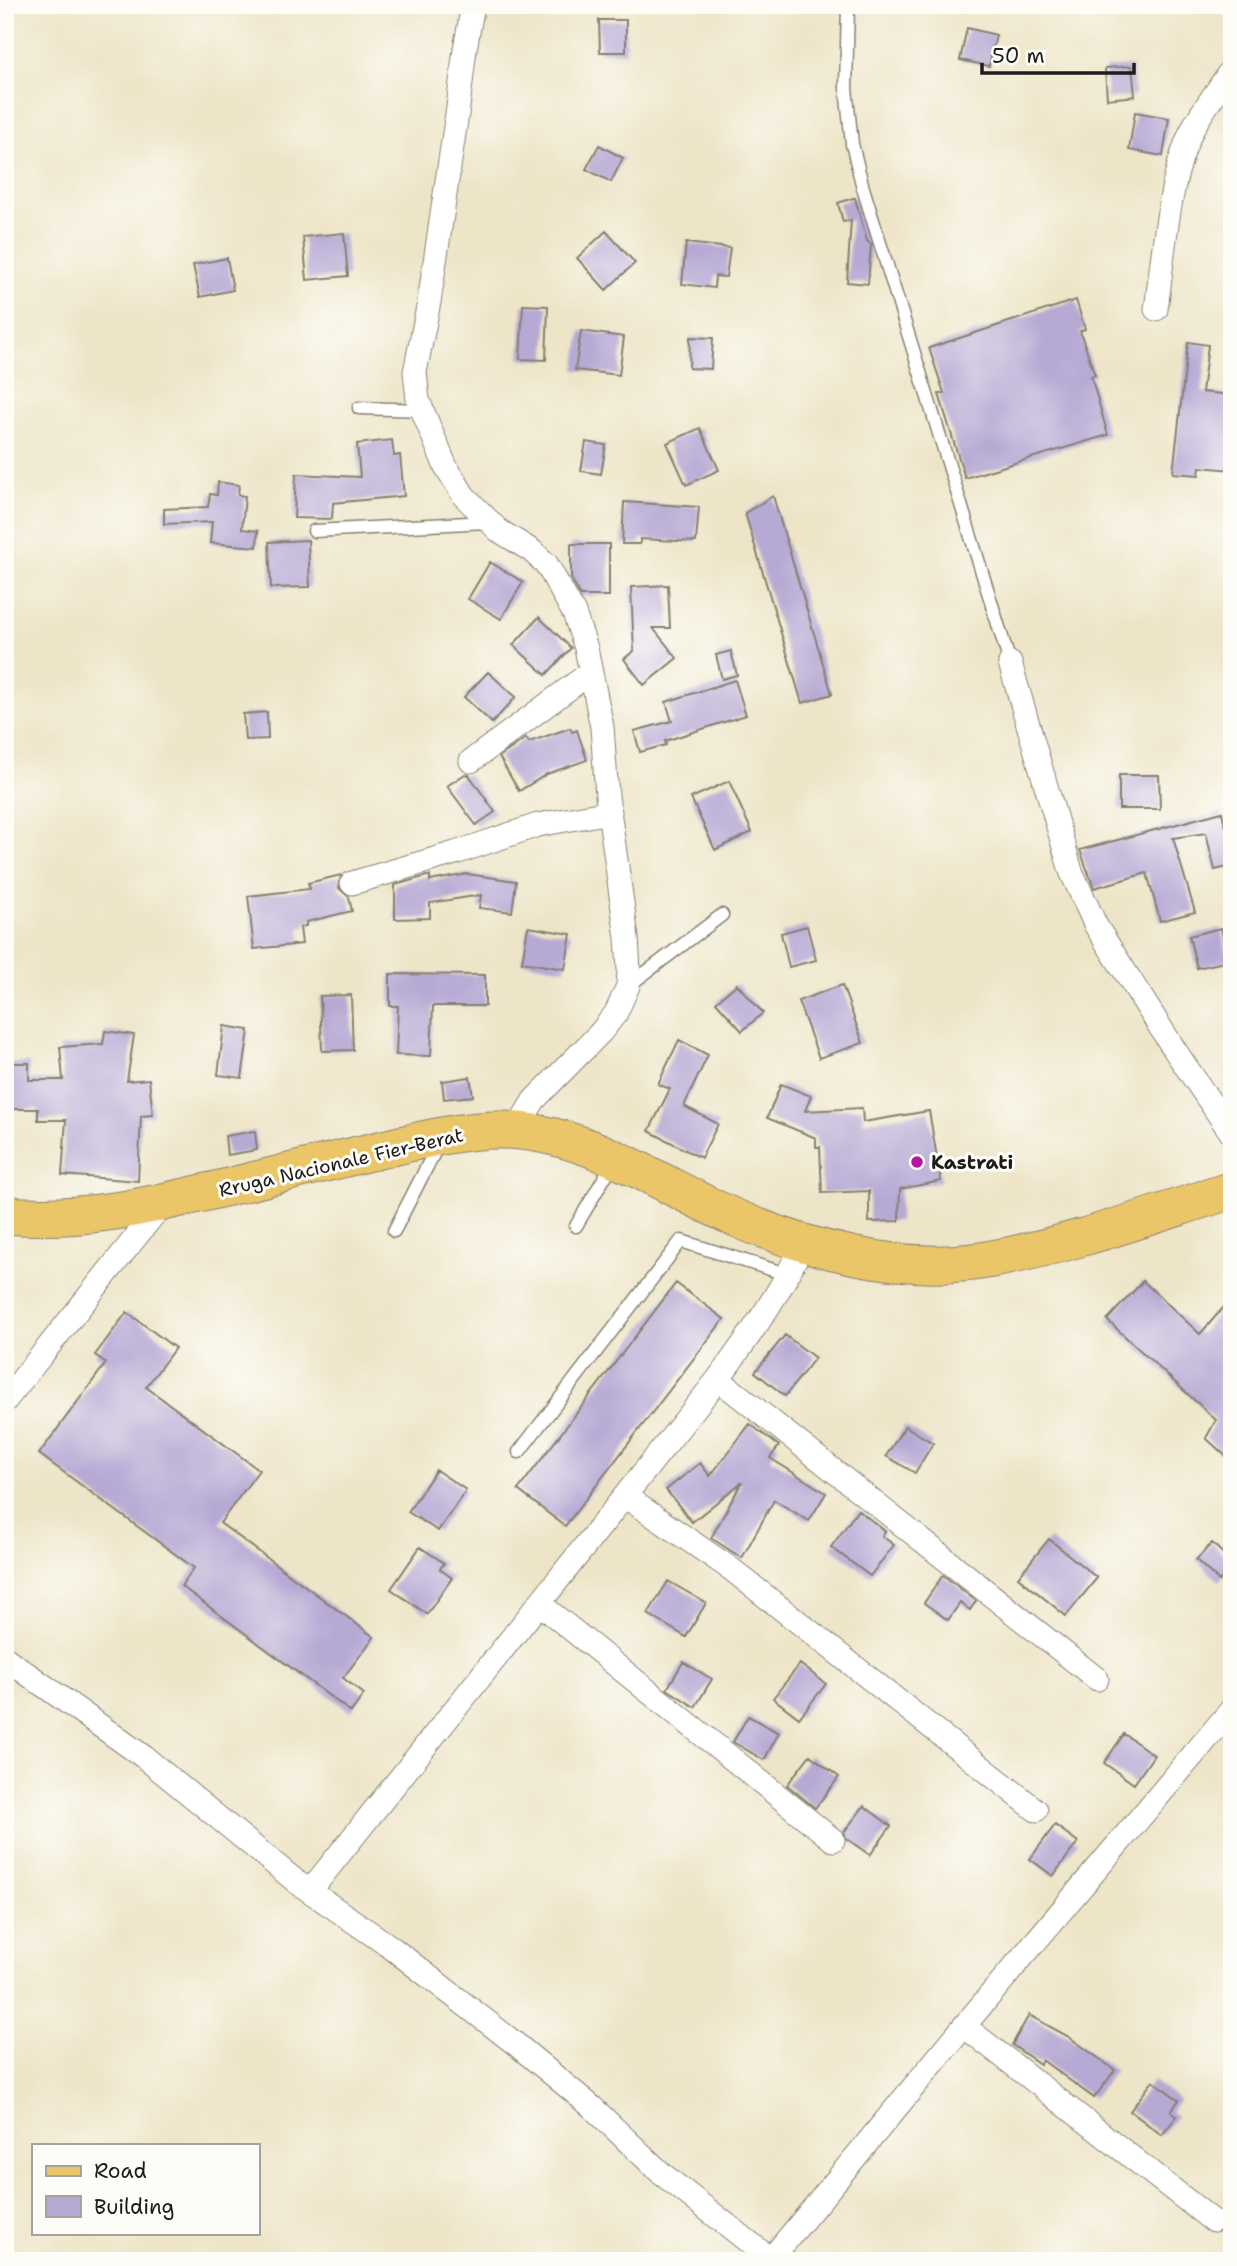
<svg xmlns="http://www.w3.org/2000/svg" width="1237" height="2266" viewBox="0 0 1237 2266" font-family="'Shantell Sans',sans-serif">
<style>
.building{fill:#b6a9d4}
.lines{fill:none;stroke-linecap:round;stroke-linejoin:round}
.service-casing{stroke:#858072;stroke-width:15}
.minor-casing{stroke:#858072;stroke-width:25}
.primary-casing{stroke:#858072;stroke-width:39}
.service{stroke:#fff;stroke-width:12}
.minor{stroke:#fff;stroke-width:23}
.primary{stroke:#ebc669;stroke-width:37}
.poi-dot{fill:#b5179e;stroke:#fdfcf7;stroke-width:2.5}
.labels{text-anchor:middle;stroke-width:6;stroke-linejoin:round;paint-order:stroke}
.street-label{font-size:19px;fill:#1c1c1c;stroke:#fdfcf7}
.poi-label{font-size:19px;font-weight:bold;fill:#1c1c1c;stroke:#fdfcf7;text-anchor:start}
</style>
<rect width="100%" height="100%" fill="#fdfcf7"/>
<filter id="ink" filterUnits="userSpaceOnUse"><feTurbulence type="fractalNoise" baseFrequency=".0143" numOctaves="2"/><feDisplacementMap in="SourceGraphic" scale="14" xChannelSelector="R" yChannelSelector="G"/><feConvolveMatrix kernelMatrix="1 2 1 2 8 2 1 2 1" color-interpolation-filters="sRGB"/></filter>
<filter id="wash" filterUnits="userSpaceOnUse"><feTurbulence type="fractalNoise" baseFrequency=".00686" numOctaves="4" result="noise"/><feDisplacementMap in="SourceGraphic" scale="28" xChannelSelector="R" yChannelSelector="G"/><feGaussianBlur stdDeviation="1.57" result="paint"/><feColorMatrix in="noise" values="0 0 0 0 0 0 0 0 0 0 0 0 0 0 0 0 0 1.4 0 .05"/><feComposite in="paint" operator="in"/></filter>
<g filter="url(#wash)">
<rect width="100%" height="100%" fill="#eee5c8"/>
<g id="blocks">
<path class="building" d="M599,20H626V52H600Z
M967,28L996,35L989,66L960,60Z
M1132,66L1135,96L1107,99L1105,68Z
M1135,112L1169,118L1163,156L1129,150Z
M599,145L623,158L611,182L586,169Z
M853,198H855L867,241L871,244L868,284L847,282L851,220L843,222L838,203Z
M606,231L635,263L606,290L577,258Z
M344,233L348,276L307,280L303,237Z
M686,243L730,248L726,277L715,276L714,288L682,284Z
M227,258L233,290L200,297L193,265Z
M1076,300L1085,329L1080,331L1095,375L1091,376L1108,435L965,478L939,394L944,393L929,348Z
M523,305L548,306L546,360L520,359Z
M581,331L624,337L619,375L575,370Z
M690,337L713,338L711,369L689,368Z
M1188,342L1208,345L1202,392L1232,395V470L1200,467L1199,475L1173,473Z
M700,428L719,470L686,485L667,443Z
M392,440L394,456L400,455L404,496L333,503L332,519L294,518L296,474L360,477L357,444Z
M586,442L606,445L601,474L581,471Z
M218,482L239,485L238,495L245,496L242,529L258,531L257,547L210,543L212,522L164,524V509L208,507L210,494L217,495Z
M773,496L832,694L802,703L745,513Z
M624,502L699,507L696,542L640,539V544H622Z
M308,540L310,587L271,588L269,542Z
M571,544H609V596H580L571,578Z
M490,562L523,582L501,619L468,599Z
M668,585L670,628H653L677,658L644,685L624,659L634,651L631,587Z
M539,617L571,648L546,675L513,645Z
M731,651L737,675L722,679L716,655Z
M488,672L516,697L492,723L464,697Z
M735,680L746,715L665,741L666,745L640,752L634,731L672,721L666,702Z
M267,712L268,739L245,740L243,714Z
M570,728L572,732L577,730L587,760L547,774L519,791L499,757L526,738L529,742Z
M465,774L469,775L495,812L476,825L447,786Z
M1119,775H1159L1160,809H1119Z
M729,781L752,832L715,850L691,798Z
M1222,812L1225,825L1232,823V866L1215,870L1206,833L1173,838L1195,912L1160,921L1147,873L1094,888L1080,850Z
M467,874L516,881L512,912L479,908L481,895L430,903V918L395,919V885L427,876H430V881Z
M341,875L339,888L349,897L352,911L306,922V926L300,927L302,944L254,949L248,896L310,889L308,883Z
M807,926L816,960L789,967L781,933Z
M528,927L571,934L565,969L522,962Z
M1221,928L1229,961L1197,968L1189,936Z
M390,974L485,975V1006H433L431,1056L396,1055L398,1006H390Z
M737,984L763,1013L742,1031L716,1002Z
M842,985L863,1043L819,1058L798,1001Z
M351,995L353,1050L322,1051L320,996Z
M224,1026L249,1030L242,1078L218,1075Z
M105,1031L134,1035L127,1081L149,1079L153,1115L141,1116L138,1181L62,1175L66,1120H38V1109H5V1063H29V1080H63L60,1047L103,1044Z
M679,1040L708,1055L684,1106L718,1124L701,1158L649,1131L670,1089L658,1084Z
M470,1077L473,1096L444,1099L442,1081Z
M781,1084L811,1096L805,1111L862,1108L863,1122L929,1111L941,1181L900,1189L899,1221L869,1222V1191L822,1193L820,1147H816V1138L767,1118Z
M255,1131L257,1150L227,1155L225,1136Z
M1143,1281L1200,1334L1232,1298V1462L1206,1438L1216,1420L1107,1320Z
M676,1283L724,1319L565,1526L518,1490Z
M127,1312L175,1348L146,1387L259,1470L220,1523L374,1637L343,1678L364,1694L351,1712L181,1586L194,1568L39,1454L106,1363L95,1355Z
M785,1335L815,1358L785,1396L755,1372Z
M750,1424L779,1446L770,1458L826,1493L809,1521L774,1500L742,1558L711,1538L742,1482L692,1522L666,1490L700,1463L710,1476Z
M905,1426L933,1443L915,1473L886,1456Z
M436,1470L466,1490L438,1531L408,1512Z
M858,1510L885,1531L882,1536L894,1545L870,1576L831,1547Z
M1049,1539L1097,1578L1066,1616L1018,1577Z
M1212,1543L1232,1562V1567L1219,1581L1196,1560Z
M420,1547L444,1563L440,1569L452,1578L427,1614L391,1589Z
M943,1575L976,1601L970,1610L960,1603L948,1620L924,1603Z
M668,1581L706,1603L686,1637L648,1614Z
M683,1662L712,1679L695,1707L667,1689Z
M800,1664L826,1684L799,1718L773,1698Z
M748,1716L779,1733L764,1760L733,1742Z
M1124,1734L1154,1755L1134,1784L1104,1763Z
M810,1755L839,1777L815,1808L787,1785Z
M864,1806L891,1826L870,1855L846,1838L844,1832Z
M1055,1825L1078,1842L1053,1876L1030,1859Z
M1029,2015L1069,2037L1115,2070L1094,2098L1042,2060L1040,2064L1012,2045Z
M1153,2081L1179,2100L1171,2111L1177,2116L1162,2135L1130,2111Z"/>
</g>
</g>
<g filter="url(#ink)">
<use href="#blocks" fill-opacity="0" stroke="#858072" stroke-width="2"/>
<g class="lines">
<defs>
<path id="service" d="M848,5L846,88L852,144L863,188L1010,663
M359,408L422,410
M314,531L487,522
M628,986L722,915
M576,1226L613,1163
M394,1231L439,1143
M519,1452L681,1241L789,1275"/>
<path id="minor" d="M473,5L465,49L458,107L429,302L415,372L418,400L445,465L464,496L498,530L532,551L547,565L574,613L586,648L602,727L607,796L627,938L629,970L628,986L616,1013L601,1032L534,1100L516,1130
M1156,309C1164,254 1168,176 1194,126C1205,106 1220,88 1232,68
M1010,663L1071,871L1096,926L1176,1052L1232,1134
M471,761L591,672
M352,883L455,853L538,825L610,812
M718,1379L1097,1679
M5,1401L163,1203
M626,1497L731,1569L1036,1810
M540,1604L833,1840
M5,1658L144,1757L298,1883L392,1948L517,2045L592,2107L662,2174L773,2261
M310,1891L718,1379C750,1335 782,1292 803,1242
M964,2026L1213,2221
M771,2259L964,2026L1232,1709"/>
<path id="primary" d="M5,1215C87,1222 153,1205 232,1186C275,1175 319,1165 362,1154C407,1144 454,1130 500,1130C585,1130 657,1183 731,1216C806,1249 898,1273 980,1261C1066,1247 1149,1216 1232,1190"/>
</defs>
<use href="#service" class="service-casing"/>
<use href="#minor" class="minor-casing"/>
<use href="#primary" class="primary-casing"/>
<use href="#service" class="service"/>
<use href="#minor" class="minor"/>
<use href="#primary" class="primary"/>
</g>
</g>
<circle class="poi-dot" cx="917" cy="1162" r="7"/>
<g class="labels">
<g class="street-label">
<text transform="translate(341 1162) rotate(-13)" y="7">Rruga Nacionale Fier-Berat</text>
</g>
<g class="poi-label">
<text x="931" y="1169">Kastrati</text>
</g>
</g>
<rect width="1237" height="2266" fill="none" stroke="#fdfcf7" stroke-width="28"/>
<rect x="32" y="2144" width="228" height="91" fill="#fdfcf7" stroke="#a3a29f" stroke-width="2"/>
<rect x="46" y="2166" width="35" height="10" fill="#ebc669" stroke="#a3a29f" stroke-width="2"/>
<text x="94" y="2178" font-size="21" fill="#1c1c1c">Road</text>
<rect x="46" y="2196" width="35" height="21" fill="#b6a9d4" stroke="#a3a29f" stroke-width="2"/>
<text x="94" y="2214" font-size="21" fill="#1c1c1c">Building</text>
<path d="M982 63v10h152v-10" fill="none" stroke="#1c1c1c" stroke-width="3.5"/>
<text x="992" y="63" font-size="21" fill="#1c1c1c" stroke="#fdfcf7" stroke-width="5" paint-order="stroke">50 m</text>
</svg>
